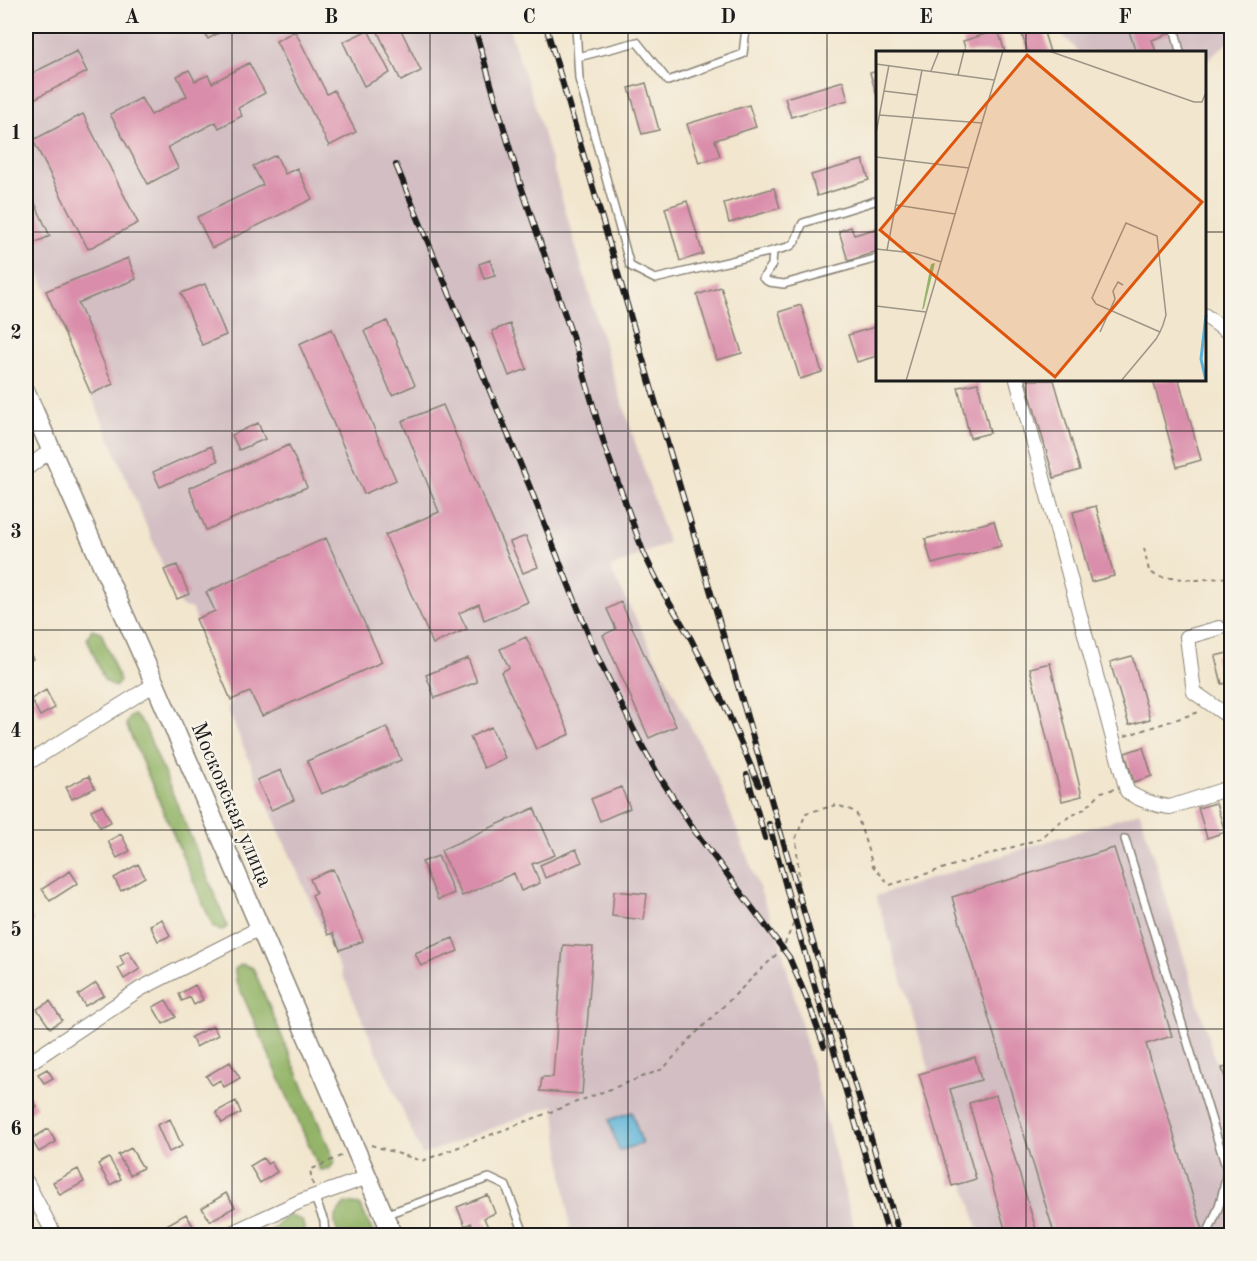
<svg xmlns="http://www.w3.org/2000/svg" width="1257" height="1261" viewBox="0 0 1257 1261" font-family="'Old Standard TT',serif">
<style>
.industrial{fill:#d2bec3}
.forest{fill:#93b468;stroke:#586842;stroke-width:1.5}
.water{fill:#5bb2d8;stroke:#3c677a;stroke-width:1.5}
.building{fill:#da8daa}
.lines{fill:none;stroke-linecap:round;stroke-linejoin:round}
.service-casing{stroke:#878175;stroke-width:10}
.minor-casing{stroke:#878175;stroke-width:16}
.secondary-casing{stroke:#878175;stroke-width:21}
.path{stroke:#878175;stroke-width:2;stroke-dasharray:4.5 4.5;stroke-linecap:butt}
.service{stroke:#fff;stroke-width:7}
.minor{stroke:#fff;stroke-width:14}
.secondary{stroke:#fff;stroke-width:18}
.rail-casing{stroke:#1c1c1c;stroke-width:6}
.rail{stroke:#f7f3e8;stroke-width:4;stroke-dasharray:11;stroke-linecap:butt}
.grid{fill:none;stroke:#1c1c1c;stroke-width:1.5;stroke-opacity:0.55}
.labels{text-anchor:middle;stroke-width:5;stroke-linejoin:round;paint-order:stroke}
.street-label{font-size:22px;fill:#1c1c1c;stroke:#f7f3e8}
.inset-river{fill:none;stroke:#5bb2d8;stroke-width:3}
.inset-road{fill:none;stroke:#9c9587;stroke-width:1.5}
.view{fill:#de560d;fill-opacity:0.15;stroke:#de560d;stroke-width:3}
.inset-edge{fill:none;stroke:#1c1c1c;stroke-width:3}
.neatline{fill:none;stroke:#1c1c1c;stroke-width:2}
.grid-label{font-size:20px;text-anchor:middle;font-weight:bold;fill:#1c1c1c}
</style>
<rect width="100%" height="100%" fill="#f7f3e8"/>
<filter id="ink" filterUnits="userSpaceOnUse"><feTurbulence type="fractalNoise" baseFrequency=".0167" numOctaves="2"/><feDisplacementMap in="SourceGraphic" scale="12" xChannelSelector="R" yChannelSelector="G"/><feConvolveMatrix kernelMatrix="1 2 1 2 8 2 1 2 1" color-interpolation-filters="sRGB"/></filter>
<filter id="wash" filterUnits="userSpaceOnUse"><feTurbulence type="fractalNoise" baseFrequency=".008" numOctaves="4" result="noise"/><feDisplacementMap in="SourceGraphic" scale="24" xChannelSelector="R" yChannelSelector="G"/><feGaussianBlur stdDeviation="1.35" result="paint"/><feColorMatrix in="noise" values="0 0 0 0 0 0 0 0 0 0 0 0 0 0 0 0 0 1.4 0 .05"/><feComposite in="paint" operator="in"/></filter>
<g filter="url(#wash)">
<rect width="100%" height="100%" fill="#f2e6ce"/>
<path class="industrial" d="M26,26H508L535,105L609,362L668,543L610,568L717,778L780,942L856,1235H573L570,1230L554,1105L422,1155L274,819L228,710L231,700L196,619L192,609L181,606L177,599L91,394L26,243Z
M1057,26H1231V40L1205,61L1204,52H1079L1059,31Z
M1140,812L1216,1063L1231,1059V1235H980L876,896Z"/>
<path class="forest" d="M92,629L101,632L120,681L115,687L104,680L87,638Z
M134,715L144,725L222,912L227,927L221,931L213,927L126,724L130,717Z
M242,964L253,968L335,1162L329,1169L320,1170L236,980L235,969Z
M345,1203L360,1205L374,1235H339C331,1219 335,1217 345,1203Z
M287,1215L302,1220L305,1231L303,1235H268V1234Z"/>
<path class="water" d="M632,1112L642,1143L619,1151L609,1120Z"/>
<g id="blocks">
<path class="building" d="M200,26H231L208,39Z
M375,26H399L421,71L401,81Z
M1019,26H1042L1050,52H1028Z
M1137,26H1169L1171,33L1152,40L1156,52H1136L1128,28Z
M368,30L390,73L364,86L343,42Z
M998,30L1005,52H966L963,41Z
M295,31L327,94L334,90L356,132L329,146L276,41Z
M77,51L87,72L28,102L26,97V76Z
M249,63L265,93L238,108L242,116L219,128L216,122L168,147L178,168L148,184L110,114L141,98L151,115L187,96L177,76L189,70L195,81L208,75L212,83Z
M878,71V92L876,93L870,73Z
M843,81L848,100L791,117L785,98Z
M646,83L659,130L642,134L629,88Z
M749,105L756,127L715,140L720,156L699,163L687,124Z
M83,114L138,223L88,249L33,140Z
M276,155L285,174L297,168L312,199L212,248L197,217L263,185L253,166Z
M863,160L869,180L817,196L811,175Z
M28,188L50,236L27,246L26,243V190Z
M774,188L780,208L729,223L724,203Z
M687,201L703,254L680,261L665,208Z
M851,227L854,235L878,228V251L848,261L839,231Z
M128,258L136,279L78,303L113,384L91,394L46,291Z
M490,260L495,276L484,279L479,264Z
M205,284L226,335L202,345L181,293Z
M721,287L742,353L717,360L697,295Z
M801,305L822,372L800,379L779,312Z
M387,321L415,385L392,395L364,331Z
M510,324L527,369L509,376L492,331Z
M878,326V352H876L877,356L857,362L848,335Z
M332,329L396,480L364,494L299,344Z
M1026,380H1054L1080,470L1054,478Z
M1153,380H1179L1201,460L1177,467Z
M978,383L990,433L970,438L958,387Z
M443,405L528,602L484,620L479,604L459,613L467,629L433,644L385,535L439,512L402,421Z
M258,423L265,439L239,450L232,435Z
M289,445L307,487L206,530L189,488Z
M211,446L218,461L160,487L153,472Z
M1096,506L1114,576L1091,582L1073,512Z
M994,521L1001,546L932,564L925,539Z
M526,536L538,567L523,573L510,542Z
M326,538L382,662L262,716L250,692L231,700L196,619L215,611L206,592Z
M177,565L189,594L177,599L164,570Z
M621,602L676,726L649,738L603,635L616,629L607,609Z
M526,637L570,734L536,749L501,672L509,668L500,649Z
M26,646L33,659L26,663Z
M1232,652V682L1222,684L1215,656Z
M1132,656L1150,719L1129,725L1110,662Z
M468,658L477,682L435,698L426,675Z
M1050,663L1082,796L1062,801L1030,668Z
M46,690L55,708L40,716L31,699Z
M387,727L401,760L321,794L307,761Z
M491,727L505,758L484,768L470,737Z
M1143,747L1152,776L1134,782L1125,753Z
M281,770L294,800L271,810L257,780Z
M89,776L95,788L72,799L66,787Z
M621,787L630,808L600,821L591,799Z
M1216,803L1225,832L1207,838L1198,808Z
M102,805L111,822L100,827L91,810Z
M534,808L555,855L532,864L540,883L521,891L514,873L462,896L441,850Z
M121,834L130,851L117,858L108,841Z
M1114,848L1172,1036L1146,1044L1203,1230L1184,1236H1055L952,897Z
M576,849L582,862L545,878L540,865Z
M438,856L454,893L438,900L422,862Z
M138,864L145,877L121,891L114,878Z
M333,869L363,941L340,950L333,933L328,935L312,895L316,893L310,879Z
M70,871L78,883L50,901L42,889Z
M614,891L647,894L644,920L612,916Z
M26,909L34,921L26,927Z
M162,919L170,936L158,941L150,925Z
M453,938L458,951L421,966L415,953Z
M563,945L593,947L582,1094L540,1091L542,1077H553Z
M128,951L140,969L124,979L118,968L124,964L120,956Z
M96,983L104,995L85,1006L78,995Z
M195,985L203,1000L194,1005L190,997L182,1001L179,994Z
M166,1000L176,1017L163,1024L153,1007Z
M50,1001L62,1020L50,1028L37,1009Z
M213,1026L218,1035L196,1047L191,1037Z
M975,1057L981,1080L950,1089L976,1179L952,1186L919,1074Z
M230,1062L240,1078L224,1087L220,1080L212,1085L206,1076Z
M1232,1066V1089L1229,1090L1222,1068Z
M47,1069L53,1078L44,1083L38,1074Z
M30,1095L37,1107L26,1115V1098Z
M996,1095L1038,1236H1007L969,1103Z
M236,1101L241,1113L222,1123L216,1112Z
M170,1119L182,1146L169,1152L157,1125Z
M48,1129L56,1142L39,1152L31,1139Z
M131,1148L143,1168L130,1175L118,1155Z
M109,1158L121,1179L110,1185L98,1164Z
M263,1158L267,1164L271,1162L277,1172L260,1183L250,1166Z
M78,1169L84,1182L60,1195L53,1182Z
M226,1193L235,1207L210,1221L202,1208Z
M488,1195L495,1213L484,1218L492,1236H477L471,1223L465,1226L457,1207Z
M186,1214L196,1231L189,1236H168L163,1227Z"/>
</g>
</g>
<g filter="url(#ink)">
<use href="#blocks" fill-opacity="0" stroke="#878175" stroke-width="1.5"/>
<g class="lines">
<defs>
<path id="service" d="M576,26L579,79L630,266L655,279L773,251C779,249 788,248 792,245C798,240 799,229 803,223L878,200
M1072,26L1080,28L1090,26
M1174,26L1180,52
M578,57L637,42L668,81L743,54L746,28
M773,251L772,265L763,278L769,282L784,284L878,258
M1125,839L1227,1170C1223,1197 1218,1212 1206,1236
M314,1196L324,1221L325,1236
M384,1215L489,1178L506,1186L525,1236"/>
<path id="minor" d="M1204,315L1232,335
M1017,380L1127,791C1136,799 1158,806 1170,807L1232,787
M26,469L51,450
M1219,628L1187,637L1194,692L1232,719
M26,764L155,684
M26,1065L140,989L260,928
M26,1181L55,1236
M225,1236L301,1201L368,1177"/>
<path id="secondary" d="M26,393L155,684L393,1236"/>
</defs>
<use href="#service" class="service-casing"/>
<use href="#minor" class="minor-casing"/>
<use href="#secondary" class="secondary-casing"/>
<path class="path" d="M1144,548L1149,571L1158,577L1197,580L1232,577
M1125,736L1199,712
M371,1145L422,1161L663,1069L692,1037L783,948L795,920L799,879L796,838L806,813L837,805L856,812L873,866L890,885L1039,839L1060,822L1086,808L1101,792L1115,789
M313,1185L310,1170L343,1155"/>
<use href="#service" class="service"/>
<use href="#minor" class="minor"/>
<use href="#secondary" class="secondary"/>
<defs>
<path id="rail" d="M474,26L520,183L577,350L605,447L644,554L663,592L691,639L725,706L759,785
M546,26L798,892L900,1236
M396,165L529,485L597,656L640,742L659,776L694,830L789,957L809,1004L824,1046
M747,775L765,838
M769,824L795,920L889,1236"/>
</defs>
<use href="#rail" class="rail-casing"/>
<use href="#rail" class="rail"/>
</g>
</g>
<path class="grid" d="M232,26V1236M430,26V1236M628,26V1236M827,26V1236M1026,26V52M26,232H878M1204,232H1232M1026,380V1236M26,431H1232M26,630H1232M26,830H1232M26,1029H1232"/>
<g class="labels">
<g class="street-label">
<text transform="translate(233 804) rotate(67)" y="8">Московская улица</text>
</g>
</g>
<g transform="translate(876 51)">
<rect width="330" height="330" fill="#f2e6ce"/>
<path d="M59,212L48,257L46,259L55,213Z" fill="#93b468"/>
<path class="inset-river" d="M330,264L325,308L330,330"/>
<path class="inset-road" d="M173,0L318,51H326L330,41M0,13L118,29M55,20L63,0M82,24L88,0M8,40L41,44M3,64L106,72M0,82L13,14M0,106L93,117M20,154L79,163M0,198L38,202L65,211M11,199L46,19M0,255L50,261M224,281L239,248L237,240L242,231L247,234M30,330L127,0M245,330L280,288L284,281L287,274L290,264L281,185L250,172L216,247L220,253L284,281"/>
<path class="view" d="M151,4L326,151L179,326L4,179Z"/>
<rect width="330" height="330" class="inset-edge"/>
</g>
<rect width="1257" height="1261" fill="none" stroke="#f7f3e8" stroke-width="66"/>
<rect x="33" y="33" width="1191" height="1195" class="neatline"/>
<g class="grid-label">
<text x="132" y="23">A</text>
<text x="331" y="23">B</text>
<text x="529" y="23">C</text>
<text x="728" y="23">D</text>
<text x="926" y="23">E</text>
<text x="1125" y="23">F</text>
<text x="16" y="139">1</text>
<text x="16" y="339">2</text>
<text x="16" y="538">3</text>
<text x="16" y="737">4</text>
<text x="16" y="936">5</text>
<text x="16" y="1135">6</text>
</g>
</svg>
